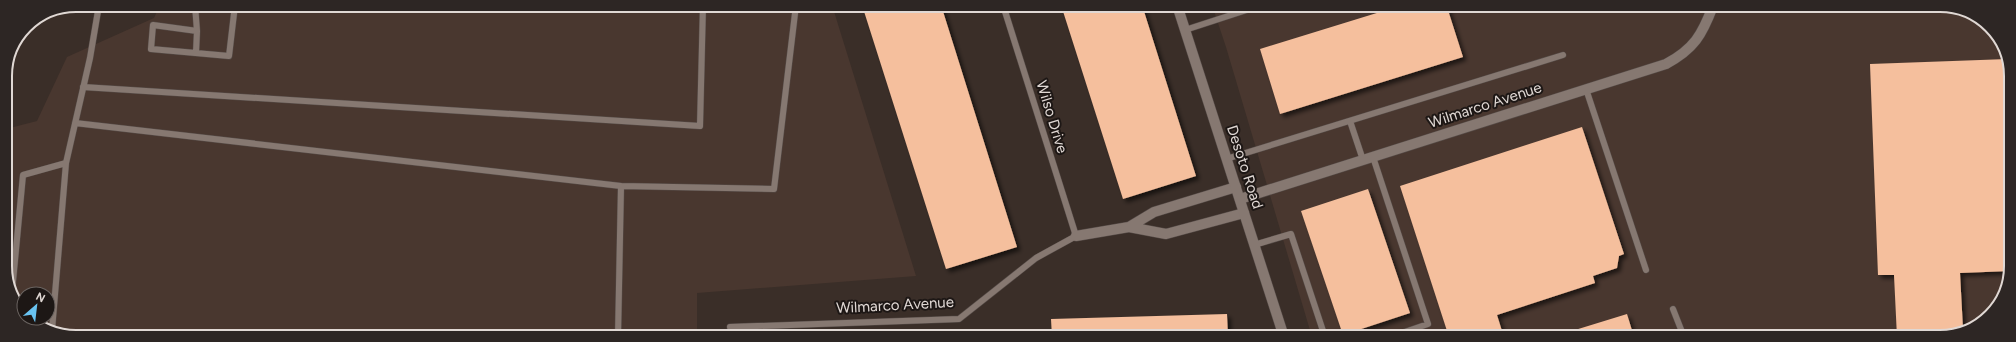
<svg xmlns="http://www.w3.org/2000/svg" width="2016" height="342" viewBox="0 0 2016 342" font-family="Figtree,sans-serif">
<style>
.industrial{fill:#49372f}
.building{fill:#f5bf9d;filter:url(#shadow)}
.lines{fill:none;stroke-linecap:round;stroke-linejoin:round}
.lane-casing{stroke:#564c48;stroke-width:7}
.street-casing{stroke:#564c48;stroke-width:11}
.secondary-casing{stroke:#564c48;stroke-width:11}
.lane{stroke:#867871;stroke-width:6}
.street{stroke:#867871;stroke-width:10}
.secondary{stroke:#867871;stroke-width:10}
.labels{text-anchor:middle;stroke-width:4;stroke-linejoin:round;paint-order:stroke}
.street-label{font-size:15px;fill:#e0d8d4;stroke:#1d1715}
.rim{fill:none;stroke:#e0d8d4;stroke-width:2}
</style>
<defs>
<filter id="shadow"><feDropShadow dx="3.5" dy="3.5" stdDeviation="2" flood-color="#0009"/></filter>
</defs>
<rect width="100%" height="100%" fill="#3a2e28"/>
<path class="industrial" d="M160,5H832L916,276L697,293V337L66,336L28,318H48V294H24V311L7,284L6,129L37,121L67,57L154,18Z
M1212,5L1950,6L1987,23L2010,62V276L1987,320L1941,337H1312L1226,47Z"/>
<path class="building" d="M862,5H941L1017,247L946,269Z
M1061,5H1142L1196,176L1123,199Z
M1414,5L1447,7L1463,57L1280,114L1260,49L1380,12Z
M2008,59L2010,271L1960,273L1963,329L1941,337H1897L1894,275H1878L1870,64Z
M1582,127L1624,254L1619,256L1617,268L1593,276L1595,283L1497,315L1502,331L1485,337H1449L1400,186Z
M1368,189L1410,313L1343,335L1301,211Z
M1227,314L1228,337H1052L1051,319Z
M1627,314L1634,337H1563L1562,334Z"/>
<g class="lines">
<defs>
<path id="lane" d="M195,5L197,31L153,25L151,49L229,56L235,5
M1185,30L1262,5
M196,53L197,31
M83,87L700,126L703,5
M1586,89L1646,270
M1350,121L1363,160
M75,123L621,186
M1373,157L1428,324L1390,337
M1226,159L1563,55
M1254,245L1291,234L1325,337
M12,292L23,175L66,163L90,58L99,5
M1673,309L1684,337
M730,327L959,319L1036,258L1076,236L1003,5
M52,330L66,163
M618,337L621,186L774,189L796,5"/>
<path id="street" d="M1240,199L1666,64C1694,49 1702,35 1713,6
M1129,227L1154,212L1236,187
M1076,236L1129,227L1166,234L1244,213"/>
<path id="secondary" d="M1177,5L1284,337"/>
</defs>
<use href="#lane" class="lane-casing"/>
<use href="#street" class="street-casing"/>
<use href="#secondary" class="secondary-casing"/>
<use href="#lane" class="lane"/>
<use href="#street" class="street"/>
<use href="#secondary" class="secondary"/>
</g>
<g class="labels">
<g class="street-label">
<text transform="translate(1485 105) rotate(-18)" y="5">Wilmarco Avenue</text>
<text transform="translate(1052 117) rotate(73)" y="5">Wilso Drive</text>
<text transform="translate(1245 167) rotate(72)" y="5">Desoto Road</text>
<text transform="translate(895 305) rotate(-3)" y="5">Wilmarco Avenue</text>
</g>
</g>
<path d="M0 0H2016V342H0ZM76 12H1940A64 64 0 0 1 2004 76V266A64 64 0 0 1 1940 330H76A64 64 0 0 1 12 266V76A64 64 0 0 1 76 12Z" fill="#2d2624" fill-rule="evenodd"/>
<path class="rim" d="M76 12H1940A64 64 0 0 1 2004 76V266A64 64 0 0 1 1940 330H76A64 64 0 0 1 12 266V76A64 64 0 0 1 76 12Z"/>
<g transform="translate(36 306) rotate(28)"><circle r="19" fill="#1d1715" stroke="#6b6461"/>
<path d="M0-3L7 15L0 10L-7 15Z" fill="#69c3f1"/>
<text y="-6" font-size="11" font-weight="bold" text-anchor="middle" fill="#e0d8d4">N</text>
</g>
</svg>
